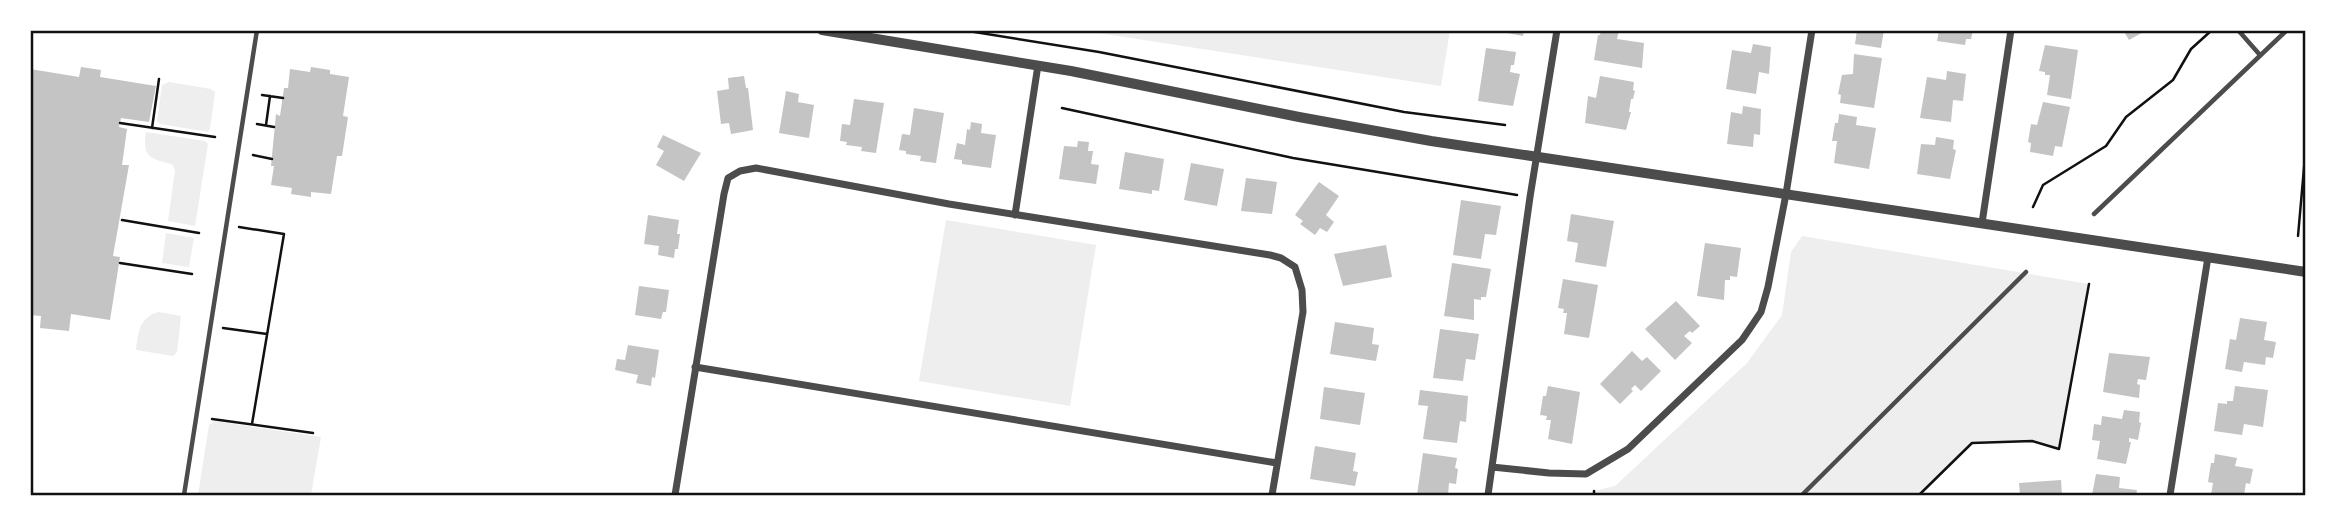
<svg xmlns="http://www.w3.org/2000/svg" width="2336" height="525" viewBox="0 0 2336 525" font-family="Lato,sans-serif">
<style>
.green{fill:#eee}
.building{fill:#c4c4c4}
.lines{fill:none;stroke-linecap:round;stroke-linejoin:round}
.path{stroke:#111;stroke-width:2.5}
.service{stroke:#4c4c4c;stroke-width:4.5}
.minor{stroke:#4c4c4c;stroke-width:7}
.tertiary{stroke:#4c4c4c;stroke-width:10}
.neatline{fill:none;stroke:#111;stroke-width:2.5}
</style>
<rect width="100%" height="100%" fill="#fff"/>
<path class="green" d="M1079,30H1450L1441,86Z
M169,82L211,89L215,92L210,129L208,132L160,124L157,121L162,85Z
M146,132L205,141L208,144L195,226L168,221L175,170L172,164C150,159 142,157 146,132Z
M946,220L1096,245L1070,406L919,381Z
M166,233L194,238L189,267L162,263Z
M1802,236L2089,284L2059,449L2032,441L1972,443L1919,495H1594V491L1615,486L1747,363L1782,315L1791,252Z
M159,312L181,316L177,352L173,356L136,350C138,333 139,317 159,312Z
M215,421L321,437L311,495H198L209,425Z"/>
<path class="building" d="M1491,30H1524L1523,36Z
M1601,30H1619L1617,39L1644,43L1642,68L1594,60L1598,35H1600Z
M1857,30H1884L1881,48L1855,44Z
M1939,30H1973L1971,39H1966L1965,45L1937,41Z
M2123,30H2147L2129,40Z
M1753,44L1771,47L1769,74L1759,72L1756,94L1726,89L1732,50L1751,53Z
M2045,45L2078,50L2071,99L2047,95L2050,75H2045V72L2039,71Z
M1486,48L1516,52L1514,65H1511L1510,72L1520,74L1513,106L1478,101Z
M1854,54L1882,58L1874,108L1840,103L1841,95L1838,94L1842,75L1853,74Z
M81,67L101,70L100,77L156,86L149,122L121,118L119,127L127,129L122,165H129L113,256L120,257L110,320L71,314L69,331L40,328L41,316L30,315V69L79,77Z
M311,67L330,70V74L349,77L343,116L348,117L342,156H337L331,194L311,192V197L291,194L292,188L271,185L274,166H271L276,114L280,116L284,88H288L290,69L310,72Z
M1947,71L1966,74L1963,101L1953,100L1951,122L1920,118L1927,77L1946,80Z
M744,76L746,88H748L753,130L731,134L729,123L721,124L717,91L729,89L728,78Z
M1600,76L1634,82L1633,90L1635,91L1633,99H1631L1629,112H1631L1626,130L1585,123L1588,96L1596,98Z
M786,91L799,94L798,102L814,105L809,138L779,133Z
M854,99L884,103L876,153L861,151L862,147L846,145L847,142L840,141L842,124L850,125Z
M2043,102L2070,107L2062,147L2055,146L2053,156L2030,152L2031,143L2028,142L2031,124L2037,125Z
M1743,106L1761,109L1760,135L1754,134L1753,147L1727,144L1731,112L1742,114Z
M914,108L944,113L936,163L920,161L921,156L906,154V151L899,150L902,134L910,135Z
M1839,114L1857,117L1856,125L1876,128L1869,169L1834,163L1837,141H1832L1835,123H1838Z
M971,122L982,124L981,133L996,135L991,168L962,164V160L954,159L957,143L965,145L967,129L970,130Z
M663,135L701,153L684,181L656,165L664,151L657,147Z
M1936,137L1954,140L1953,149L1956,150L1950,179L1917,174L1921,144L1935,145Z
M1078,141L1089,142L1088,151H1093L1091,164L1099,165L1096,184L1059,179L1064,146L1077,147Z
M1125,152L1164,159L1159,191L1152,190V194L1119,189Z
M1191,163L1224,169L1217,206L1184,200Z
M1246,178L1277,182L1272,214L1241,211Z
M1319,182L1339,196L1326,215L1334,222L1327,232L1320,228L1315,235L1300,224L1303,221L1295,215Z
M1461,200L1501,206L1496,235L1485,234L1481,259L1453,255Z
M1571,214L1614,221L1606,267L1575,262L1578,243L1567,241Z
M648,215L679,220L677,234H680L678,249H675L674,258L658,255L659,246L644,244Z
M1705,243L1741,248L1737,277L1730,276V280H1725L1724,300L1697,296Z
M1386,245L1392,277L1343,286L1334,254Z
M1452,263L1491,269L1486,297H1481V300L1474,299V320L1444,316Z
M1563,279L1598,285L1589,338L1564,334L1567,313H1563L1564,309L1558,308Z
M639,286L669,290L666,312H663L661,319L635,315Z
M1676,301L1700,326L1692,333L1690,331L1684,336L1692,343L1675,360L1645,329Z
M2240,318L2267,322L2264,340L2276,342L2273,358L2266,357L2265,365L2244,362L2242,372L2225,369L2230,339L2236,340Z
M1335,322L1374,328L1372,344L1379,345L1376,361L1330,354Z
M1440,329L1479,334L1475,360L1466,359L1463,381L1433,378Z
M628,345L659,350L655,378L652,377L651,386L636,383L638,375L615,370L617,359L625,360Z
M1632,351L1642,361L1647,357L1661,371L1641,391L1635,385L1631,389L1633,391L1620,404L1600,384Z
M2109,353L2150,357L2146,380L2138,379L2137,384L2140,385L2139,398L2103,392Z
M1548,386L1580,392L1572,444L1548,439L1551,420H1546L1547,416L1540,415L1543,396H1546Z
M2235,386L2268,390L2263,427L2244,424L2242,435L2214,431L2218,403L2227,404V401H2233Z
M1324,387L1365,393L1360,425L1320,419Z
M1420,390L1468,396L1466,422L1460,421L1457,443L1423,439L1428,406L1418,405Z
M2124,410L2140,412L2139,422L2141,423L2138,440L2129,438V442H2131L2126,464L2097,459L2100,441L2092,440L2094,424L2101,425L2102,416L2122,419Z
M1315,446L1356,453L1353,471L1358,472L1355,486L1310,479Z
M1423,453L1457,458L1455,468L1458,469L1456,484L1449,483L1448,495H1417Z
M2215,454L2237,458L2235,466L2253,469L2250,484L2246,483L2244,495H2211L2213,483L2208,482L2211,463H2214Z
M2096,474L2120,477L2119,488L2137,490L2136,495H2092Z
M2061,480L2062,495H2020L2019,483Z"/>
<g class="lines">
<path class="path" d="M962,30L1099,52L1404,112L1505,125
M262,95L283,98
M1062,108L1293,158L1517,195
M120,123L215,137
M257,124L274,127
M266,125L270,96
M152,128L159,79
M253,155L272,159
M2033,207L2043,185L2106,146L2126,117L2173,80L2191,49L2212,30
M122,220L199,233
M239,227L284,234L252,424
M2298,236L2306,145
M120,263L192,274
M223,328L267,334
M212,419L313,433
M1594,495V491
M1919,495L1972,443L2032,441L2059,449L2089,284"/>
<path class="service" d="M2238,30L2260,55
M2094,214L2287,30
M184,495L257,30
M1802,495L2026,272"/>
<path class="minor" d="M1015,215L1038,65
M1982,223L2011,30
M695,367L1277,463
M1492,467L1549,473L1586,474L1628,449L1742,340L1761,312L1768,287L1786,194L1812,30
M675,495L724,194L728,178L740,171L756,168L949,204L1270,255L1281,258L1295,267L1302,290L1303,312L1272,495
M1488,495L1530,197L1557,30
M2170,495L2208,257"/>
<path class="tertiary" d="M822,30L1071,71L1299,117L1431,141L2306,272"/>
</g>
<rect width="2336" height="525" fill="none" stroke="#ffffff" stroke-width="63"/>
<rect x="32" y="32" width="2272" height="462" class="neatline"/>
</svg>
